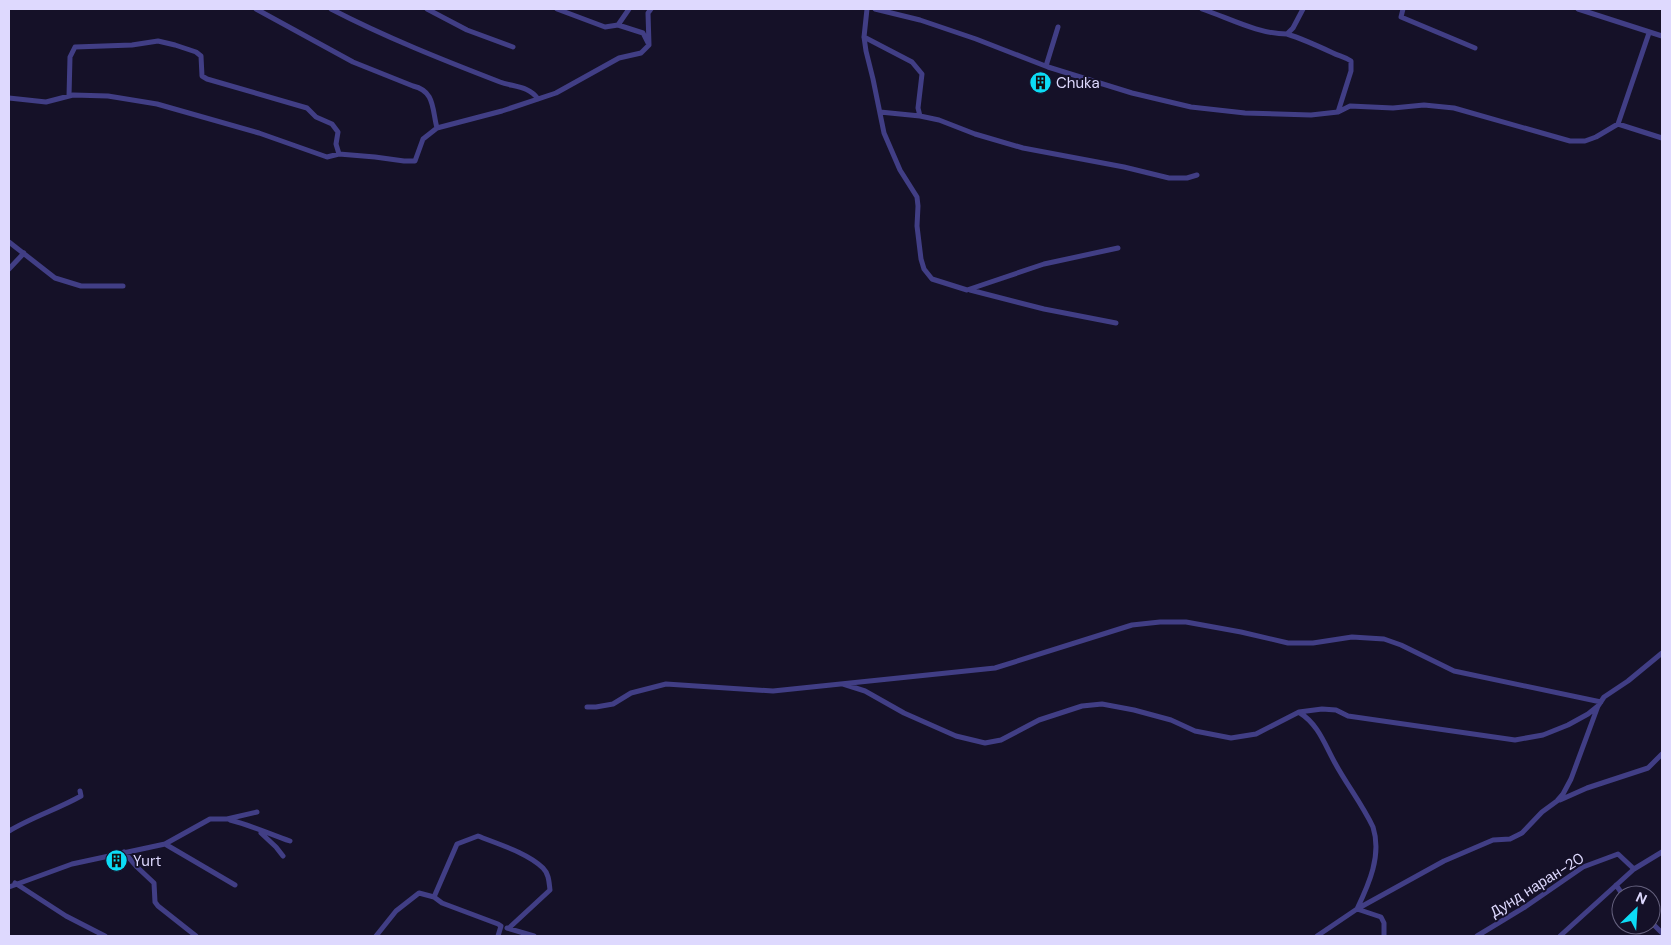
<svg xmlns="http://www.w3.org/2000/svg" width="1671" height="945" viewBox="0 0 1671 945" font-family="'DM Sans',sans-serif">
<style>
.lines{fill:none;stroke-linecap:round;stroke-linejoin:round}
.street{stroke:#413e85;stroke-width:5}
.labels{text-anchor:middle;stroke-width:4;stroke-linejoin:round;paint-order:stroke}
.poi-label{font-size:15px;fill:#ded9fe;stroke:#151128;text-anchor:start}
.street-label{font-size:15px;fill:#ded9fe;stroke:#151128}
</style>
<rect width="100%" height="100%" fill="#151128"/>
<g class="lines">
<path class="street" d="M256,9L353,62L413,86C435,91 432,109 437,128
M331,9C385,37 443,60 500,82C514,87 529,86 538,99
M427,9L467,30L513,47
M557,9L605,27L618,25L643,33L648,43
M867,9L864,37L866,51L873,79L884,133L900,170L917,197L918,206L917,226L921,259L924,269L932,279L967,290L1044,264L1118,248
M875,9L920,20L976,39L1048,67L1132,93L1191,107L1245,113L1311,115L1338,112L1350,106L1393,108L1424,105L1454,108L1570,141H1585L1596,137L1618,124L1649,33
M1202,9C1229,18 1258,34 1287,34L1293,28L1303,9
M1403,9L1401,17L1475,48
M1578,9L1662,36
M618,25L629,9
M1287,34C1303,39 1318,46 1333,53C1339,56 1345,57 1351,61V71L1338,112
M864,37L912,62L922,74L918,108L920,116
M1046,66L1058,27
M69,96L70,57L75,47L132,45L158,41L175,45L196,52L201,56L202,76L207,79L307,108L316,117L332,124L338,132L336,144L339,154
M9,98L46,102L73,95L108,96L157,104L259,133L327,157L339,154L375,157L404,161H415L423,139L437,128L502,111L556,93L619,58L641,53L649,45L648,13L651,9
M880,112L920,116L939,120L975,134L1023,148L1124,167L1169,178H1187L1197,175
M1618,124L1662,138
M9,242L55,278L81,286H123
M9,269L24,253
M970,290L1044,309L1116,323
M843,684L865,691L904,713L956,736L985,743L1001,740L1039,720L1082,706L1102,704L1134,710L1171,720L1195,731L1231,738L1256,734L1299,712L1322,709L1336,710L1348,716L1515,740L1543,735L1568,725L1588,714L1598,706
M587,707H596L613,704L631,693L666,684L773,691L995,668L1132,625L1160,622H1186L1241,632L1288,643H1313L1352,637L1384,639L1401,645L1454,671L1601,702
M1300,713C1318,724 1325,745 1335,763C1347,785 1362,804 1373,827C1382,855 1369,884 1357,909L1381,917L1384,923V936
M1560,800L1587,788L1648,768L1662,754
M230,820C250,825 270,834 290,841
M9,831C32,817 58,809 81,796L80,791
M261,833L276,847L283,856
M165,844L235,885
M124,852L137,867L154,883L155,902L158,906L196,936
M15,883L66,916L105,936
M1616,885L1623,895
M9,887L72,864L165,844L210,819H227L257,812
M434,897L457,844L478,836C498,844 528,853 543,868C549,874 549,882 550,890L509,928
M1651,922L1662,933
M507,928L534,936
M376,936L396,911L419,893L434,897L442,903L498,924L501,926L498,936
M1317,936L1357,909L1444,861L1493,840L1510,839L1522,833L1542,812L1557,801L1563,794L1571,779L1598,706L1604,697L1628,681L1662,653
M1477,936L1525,907L1583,867L1618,854L1634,869L1662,852
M1560,936L1634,869"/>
</g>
<defs>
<symbol id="building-disc" viewBox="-11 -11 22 22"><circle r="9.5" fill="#0cdcf6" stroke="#151128"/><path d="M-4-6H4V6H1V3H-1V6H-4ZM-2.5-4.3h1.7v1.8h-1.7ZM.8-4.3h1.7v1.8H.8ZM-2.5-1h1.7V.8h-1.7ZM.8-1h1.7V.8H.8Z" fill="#111"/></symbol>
</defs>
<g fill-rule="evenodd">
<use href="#building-disc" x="1028" y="70" width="25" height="25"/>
<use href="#building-disc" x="104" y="848" width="25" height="25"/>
</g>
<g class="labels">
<g class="poi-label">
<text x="1056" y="88">Chuka</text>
<text x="133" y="866">Yurt</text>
</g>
<g class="street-label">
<text transform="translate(1537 885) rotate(-32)" y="5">Дунд наран-20</text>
</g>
</g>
<rect width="1671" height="945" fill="none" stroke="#ded9fe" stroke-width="20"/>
<g transform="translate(1636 910) rotate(25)"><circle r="24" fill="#151128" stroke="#65617e"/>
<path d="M0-4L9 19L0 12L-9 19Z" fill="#0cdcf6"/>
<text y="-8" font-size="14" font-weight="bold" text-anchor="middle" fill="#ded9fe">N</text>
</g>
</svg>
